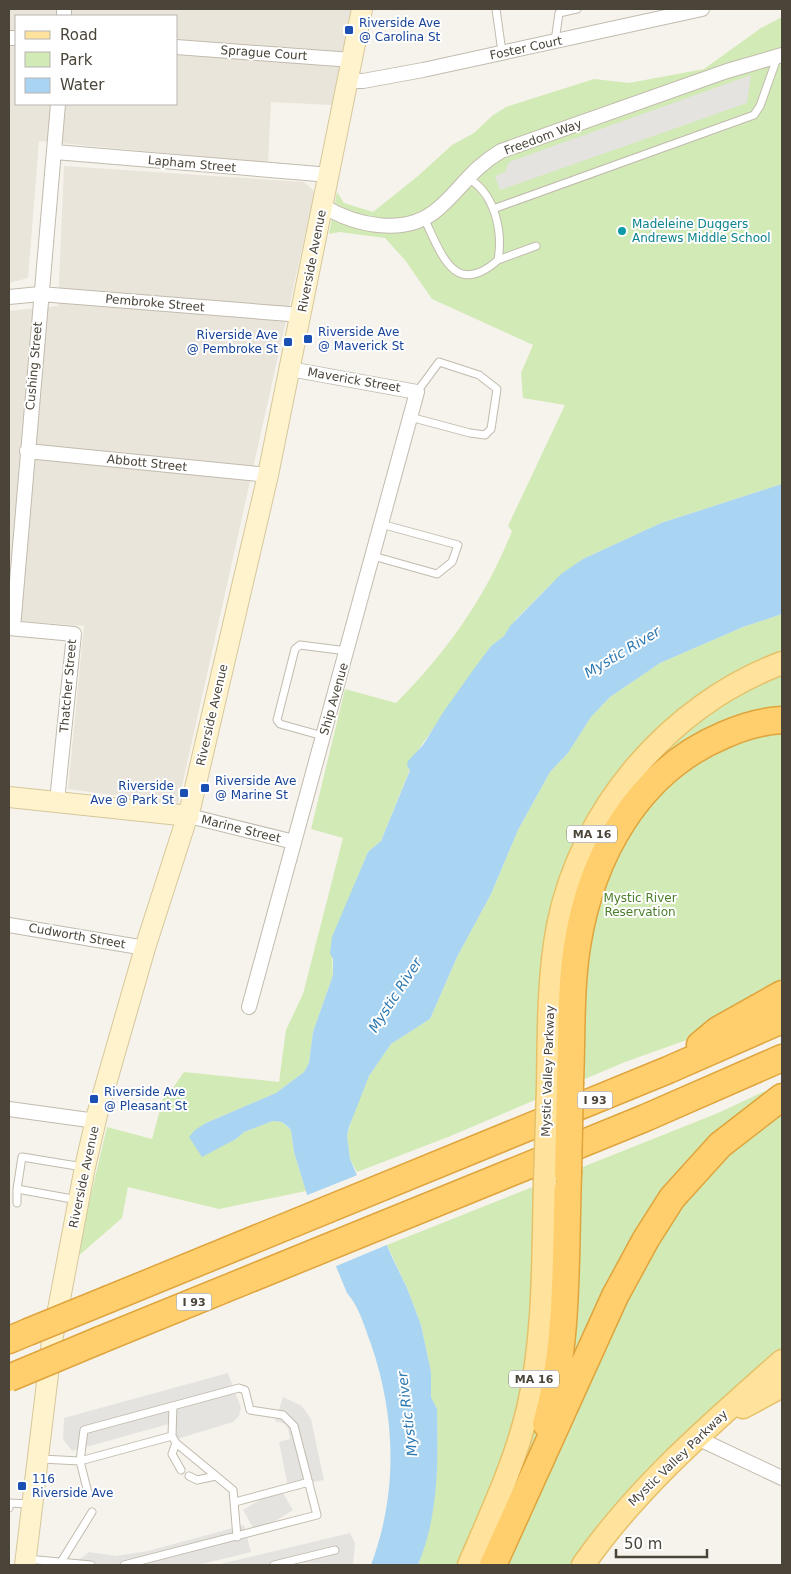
<svg xmlns="http://www.w3.org/2000/svg" width="791" height="1574" viewBox="0 0 791 1574" font-family="'DejaVu Sans',sans-serif">
<style>
.residential{fill:#eae5da;fill-rule:evenodd}
.green{fill:#d2eab5}
.parking{fill:#e5e3e0}
.water{fill:#a9d4f2}
.pier{fill:#f6f3ec}
.lines{fill:none;stroke-linecap:round;stroke-linejoin:round}
.lane-casing{stroke:#c2bbae;stroke-width:9}
.street-casing{stroke:#c2bbae;stroke-width:16}
.secondary-casing{stroke:#d6c79b;stroke-width:22}
.primary-casing{stroke:#e6c16a;stroke-width:25}
.highway-casing{stroke:#e0a43c;stroke-width:29}
.lane{stroke:#fff;stroke-width:7}
.street{stroke:#fff;stroke-width:14}
.secondary{stroke:#fff3cd;stroke-width:20}
.primary{stroke:#ffe39c;stroke-width:22}
.highway{stroke:#ffcf6e;stroke-width:26}
.primary-bridge-casing{stroke:#e6c16a;stroke-width:25;stroke-linecap:butt}
.highway-bridge-casing{stroke:#e0a43c;stroke-width:29;stroke-linecap:butt}
.primary-bridge{stroke:#ffe39c;stroke-width:22}
.highway-bridge{stroke:#ffcf6e;stroke-width:26}
.transit-dot{fill:#1a4fb4;stroke:#fff;stroke-width:2}
.culture-dot{fill:#0f9aa8;stroke:#fff;stroke-width:2}
.labels{text-anchor:middle;stroke-width:4;stroke-linejoin:round;paint-order:stroke}
.shield{fill:#fff;stroke:#817c74;stroke-width:1}
.shield-label{font-size:11px;font-weight:bold;fill:#4b4439}
.transit-label{font-size:12px;fill:#164399;stroke:#fff;text-anchor:start}
.street-label{font-size:12px;fill:#4b4439;stroke:#fff}
.culture-label{font-size:12px;fill:#0d838f;stroke:#fff;text-anchor:start}
.park-label{font-size:12px;fill:#4a7f2a;stroke:#fff}
.water-label{font-size:14px;font-style:italic;fill:#2e7ab2;stroke:#fff}
</style>
<rect width="100%" height="100%" fill="#f6f3ec"/>
<path class="residential" d="M9,9H352L332,105L271,102L268,163L39,141L28,278L9,283ZM16,16H176V104H16Z
M64,166L304,182L313,190L314,195L178,804L68,789L84,626L9,620V311L58,306Z"/>
<path class="green" d="M782,17V484L661,523L583,559L552,583L516,619L504,636L491,646L407,766L410,769L381,841L368,852L340,920L332,956L333,975L313,1032L309,1063L304,1072L276,1093L206,1123L202,1156L236,1139L244,1132L273,1121L282,1122L291,1130L294,1152L306,1191L219,1209L128,1187L122,1218L76,1258L107,1127L152,1139L165,1092H170L184,1072L279,1082L286,1030L303,994L343,838L311,829L345,689L396,703C446,653 486,597 512,531L508,526L565,405L523,398L521,373L533,345L432,299L405,260L385,238L339,232L329,234L337,192L344,203L373,212L418,176L452,145L474,133L492,116L506,107L594,79L629,83L704,69L761,28Z
M782,614V1001L695,1037L625,1062L448,1137L357,1172L350,1159L347,1136L354,1111L369,1076L391,1044L430,1019L457,957L491,894L518,830L550,772L568,753L591,717L610,697L660,663L743,627Z
M782,1083V1349L725,1402L573,1565H418C438,1515 438,1463 437,1409L431,1398V1372L421,1325L407,1288L387,1245L718,1113Z"/>
<path class="parking" d="M751,75L747,103L500,190L495,176L505,172L509,162Z
M228,1373L241,1408L239,1416L233,1422L177,1439L172,1423L72,1451L63,1439L64,1418Z
M283,1397L302,1406L311,1419L324,1480L288,1487L279,1442L290,1439L288,1429L285,1424L275,1421Z
M280,1488L293,1510L256,1533L243,1510Z
M244,1525L251,1552L198,1565H72L89,1552L116,1556L148,1551Z
M350,1533L355,1543L353,1565L305,1563L216,1565Z"/>
<path class="water" d="M782,484V614L743,627L660,663L610,697L591,717L568,753L550,772L518,830L491,894L457,957L430,1019L391,1044L369,1076L349,1127L347,1136L350,1159L392,1257L407,1288L421,1325L431,1372V1397L437,1409C438,1463 439,1514 418,1565H371C398,1493 396,1417 371,1344C364,1326 360,1308 347,1293L309,1201L294,1152L291,1130L287,1126L282,1122L273,1121L244,1132L236,1139L202,1157L189,1137L195,1130L206,1123L276,1093L304,1072L309,1063L313,1032L333,975V959L330,953L332,937L368,852L381,841L410,770L407,766L408,761L423,745L444,711L476,666L491,646L504,636L510,626L561,574L583,559L661,523Z"/>
<path class="pier" d="M360,1174L368,1199L389,1244L334,1267L305,1196Z"/>
<g class="lines">
<defs>
<path id="lane" d="M496,9L502,52
M555,41L559,13L577,9
M493,209L754,115L760,106L777,58
M424,218C441,253 454,299 498,260C503,232 495,192 467,178
M498,260L536,246
M410,417L470,433L485,435L491,429L497,389L479,375L439,362L417,392
M373,556L437,574L452,562L458,545L381,524
M323,736L280,724L277,720L295,649L300,645L347,651
M17,1189L22,1157L83,1167
M17,1203V1189L78,1200
M172,1436L173,1406
M176,1443L172,1454L181,1470
M41,1459L80,1461L172,1436L176,1443L233,1490L237,1537
M189,1476L197,1480L216,1476
M88,1493L80,1461L84,1430L239,1388L245,1390L250,1410L283,1415L294,1426L317,1515L124,1565
M235,1502L309,1482
M9,1508V1503L32,1504
M27,1559L91,1565
M61,1562L92,1512
M274,1565L335,1550"/>
<path id="street" d="M64,16V9
M9,38H16
M176,47L352,60
M348,81H363L423,70L702,9
M55,152L330,175
M323,206C356,226 407,237 439,208C463,187 471,169 501,151L727,71L782,55
M9,297L40,294L302,315
M27,451L268,475
M9,628L74,634L57,801
M13,628L58,104
M189,816L294,842
M9,925L145,948
M249,1007L417,392L290,369
M9,1109L96,1121
M697,1438L782,1478"/>
<path id="secondary" d="M9,797L189,816
M25,1565L52,1341L85,1167L97,1115L145,948L191,805L268,475L362,9"/>
<path id="primary" d="M548,1088C549,1034 548,979 558,926C581,809 670,705 782,663
M743,1407L782,1386
M469,1565C491,1514 515,1463 528,1409C545,1335 543,1258 545,1182
M583,1565C638,1486 711,1424 782,1361"/>
<path id="highway" d="M700,1045L718,1030L782,994
M570,1082C572,1037 570,990 577,946C591,856 638,771 724,735C742,727 762,721 782,720
M109,1299L668,1070L782,1020
M9,1340L28,1332
M100,1340L645,1118L782,1058
M546,1424C569,1344 565,1257 568,1174
M493,1565L615,1296L646,1239L672,1198L720,1145L782,1097"/>
</defs>
<use href="#lane" class="lane-casing"/>
<use href="#street" class="street-casing"/>
<use href="#secondary" class="secondary-casing"/>
<use href="#primary" class="primary-casing"/>
<use href="#highway" class="highway-casing"/>
<use href="#lane" class="lane"/>
<use href="#street" class="street"/>
<use href="#secondary" class="secondary"/>
<use href="#primary" class="primary"/>
<use href="#highway" class="highway"/>
<defs>
<path id="primary-bridge" d="M545,1182L548,1088"/>
<path id="highway-bridge" d="M568,1174L570,1082
M28,1332L109,1299
M9,1378L100,1340"/>
</defs>
<use href="#primary-bridge" class="primary-bridge-casing"/>
<use href="#highway-bridge" class="highway-bridge-casing"/>
<use href="#primary-bridge" class="primary-bridge"/>
<use href="#highway-bridge" class="highway-bridge"/>
</g>
<g class="transit-dot">
<rect x="344" y="25" width="10" height="10" rx="2.5"/>
<rect x="303" y="334" width="10" height="10" rx="2.5"/>
<rect x="283" y="337" width="10" height="10" rx="2.5"/>
<rect x="200" y="783" width="10" height="10" rx="2.5"/>
<rect x="179" y="788" width="10" height="10" rx="2.5"/>
<rect x="89" y="1094" width="10" height="10" rx="2.5"/>
<rect x="17" y="1481" width="10" height="10" rx="2.5"/>
</g>
<circle class="culture-dot" cx="622" cy="231" r="5"/>
<g class="labels">
<g class="shield">
<rect x="567" y="825.5" width="50" height="17" rx="4"/>
<rect x="577.5" y="1091.5" width="35" height="17" rx="4"/>
<rect x="176.5" y="1293.5" width="35" height="17" rx="4"/>
<rect x="509" y="1370.5" width="50" height="17" rx="4"/>
</g>
<g class="shield-label">
<text x="592" y="838">MA 16</text>
<text x="595" y="1104">I 93</text>
<text x="194" y="1306">I 93</text>
<text x="534" y="1383">MA 16</text>
</g>
<g class="transit-label">
<text x="359" y="27">Riverside Ave<tspan x="359" dy="14">@ Carolina St</tspan></text>
<text x="318" y="336">Riverside Ave<tspan x="318" dy="14">@ Maverick St</tspan></text>
<text x="278" y="339" text-anchor="end">Riverside Ave<tspan x="278" dy="14">@ Pembroke St</tspan></text>
<text x="215" y="785">Riverside Ave<tspan x="215" dy="14">@ Marine St</tspan></text>
<text x="174" y="790" text-anchor="end">Riverside<tspan x="174" dy="14">Ave @ Park St</tspan></text>
<text x="104" y="1096">Riverside Ave<tspan x="104" dy="14">@ Pleasant St</tspan></text>
<text x="32" y="1483">116<tspan x="32" dy="14">Riverside Ave</tspan></text>
</g>
<g class="street-label">
<text transform="translate(526 48) rotate(-12)" y="4">Foster Court</text>
<text transform="translate(264 53) rotate(4)" y="4">Sprague Court</text>
<text transform="translate(543 137) rotate(-20)" y="4">Freedom Way</text>
<text transform="translate(192 164) rotate(5)" y="4">Lapham Street</text>
<text transform="translate(312 261) rotate(-79)" y="4">Riverside Avenue</text>
<text transform="translate(155 303) rotate(5)" y="4">Pembroke Street</text>
<text transform="translate(34 366) rotate(-85)" y="4">Cushing Street</text>
<text transform="translate(354 380) rotate(10)" y="4">Maverick Street</text>
<text transform="translate(147 463) rotate(6)" y="4">Abbott Street</text>
<text transform="translate(68 686) rotate(-85)" y="4">Thatcher Street</text>
<text transform="translate(334 699) rotate(-74)" y="4">Ship Avenue</text>
<text transform="translate(212 715) rotate(-77)" y="4">Riverside Avenue</text>
<text transform="translate(241 829) rotate(14)" y="4">Marine Street</text>
<text transform="translate(77 936) rotate(10)" y="4">Cudworth Street</text>
<text transform="translate(548 1071) rotate(-88)" y="4">Mystic Valley Parkway</text>
<text transform="translate(84 1177) rotate(-78)" y="4">Riverside Avenue</text>
<text transform="translate(678 1458) rotate(-44)" y="4">Mystic Valley Parkway</text>
</g>
<g class="culture-label">
<text x="632" y="228">Madeleine Duggers<tspan x="632" dy="14">Andrews Middle School</tspan></text>
</g>
<g class="park-label">
<text x="640" y="902">Mystic River<tspan x="640" dy="14">Reservation</tspan></text>
</g>
<g class="water-label">
<text transform="translate(622 652) rotate(-31)" y="5">Mystic River</text>
<text transform="translate(395 995) rotate(-57)" y="5">Mystic River</text>
<text transform="translate(407 1414) rotate(-97)" y="5">Mystic River</text>
</g>
</g>
<rect width="791" height="1574" fill="none" stroke="#4b4439" stroke-width="20"/>
<rect x="15" y="15" width="162" height="90" fill="#ffffff" stroke="#b7b4b0"/>
<rect x="25" y="31" width="25" height="8" fill="#ffe39c" stroke="#b7b4b0"/>
<text x="60" y="40" font-size="15" fill="#4b4439">Road</text>
<rect x="25" y="52" width="25" height="15" fill="#d2eab5" stroke="#b7b4b0"/>
<text x="60" y="65" font-size="15" fill="#4b4439">Park</text>
<rect x="25" y="78" width="25" height="15" fill="#a9d4f2" stroke="#b7b4b0"/>
<text x="60" y="90" font-size="15" fill="#4b4439">Water</text>
<path d="M616 1549v8h91v-8" fill="none" stroke="#4b4439" stroke-width="2.5"/>
<text x="624" y="1549" font-size="15" fill="#4b4439" stroke="#ffffff" stroke-width="4" paint-order="stroke">50 m</text>
</svg>
